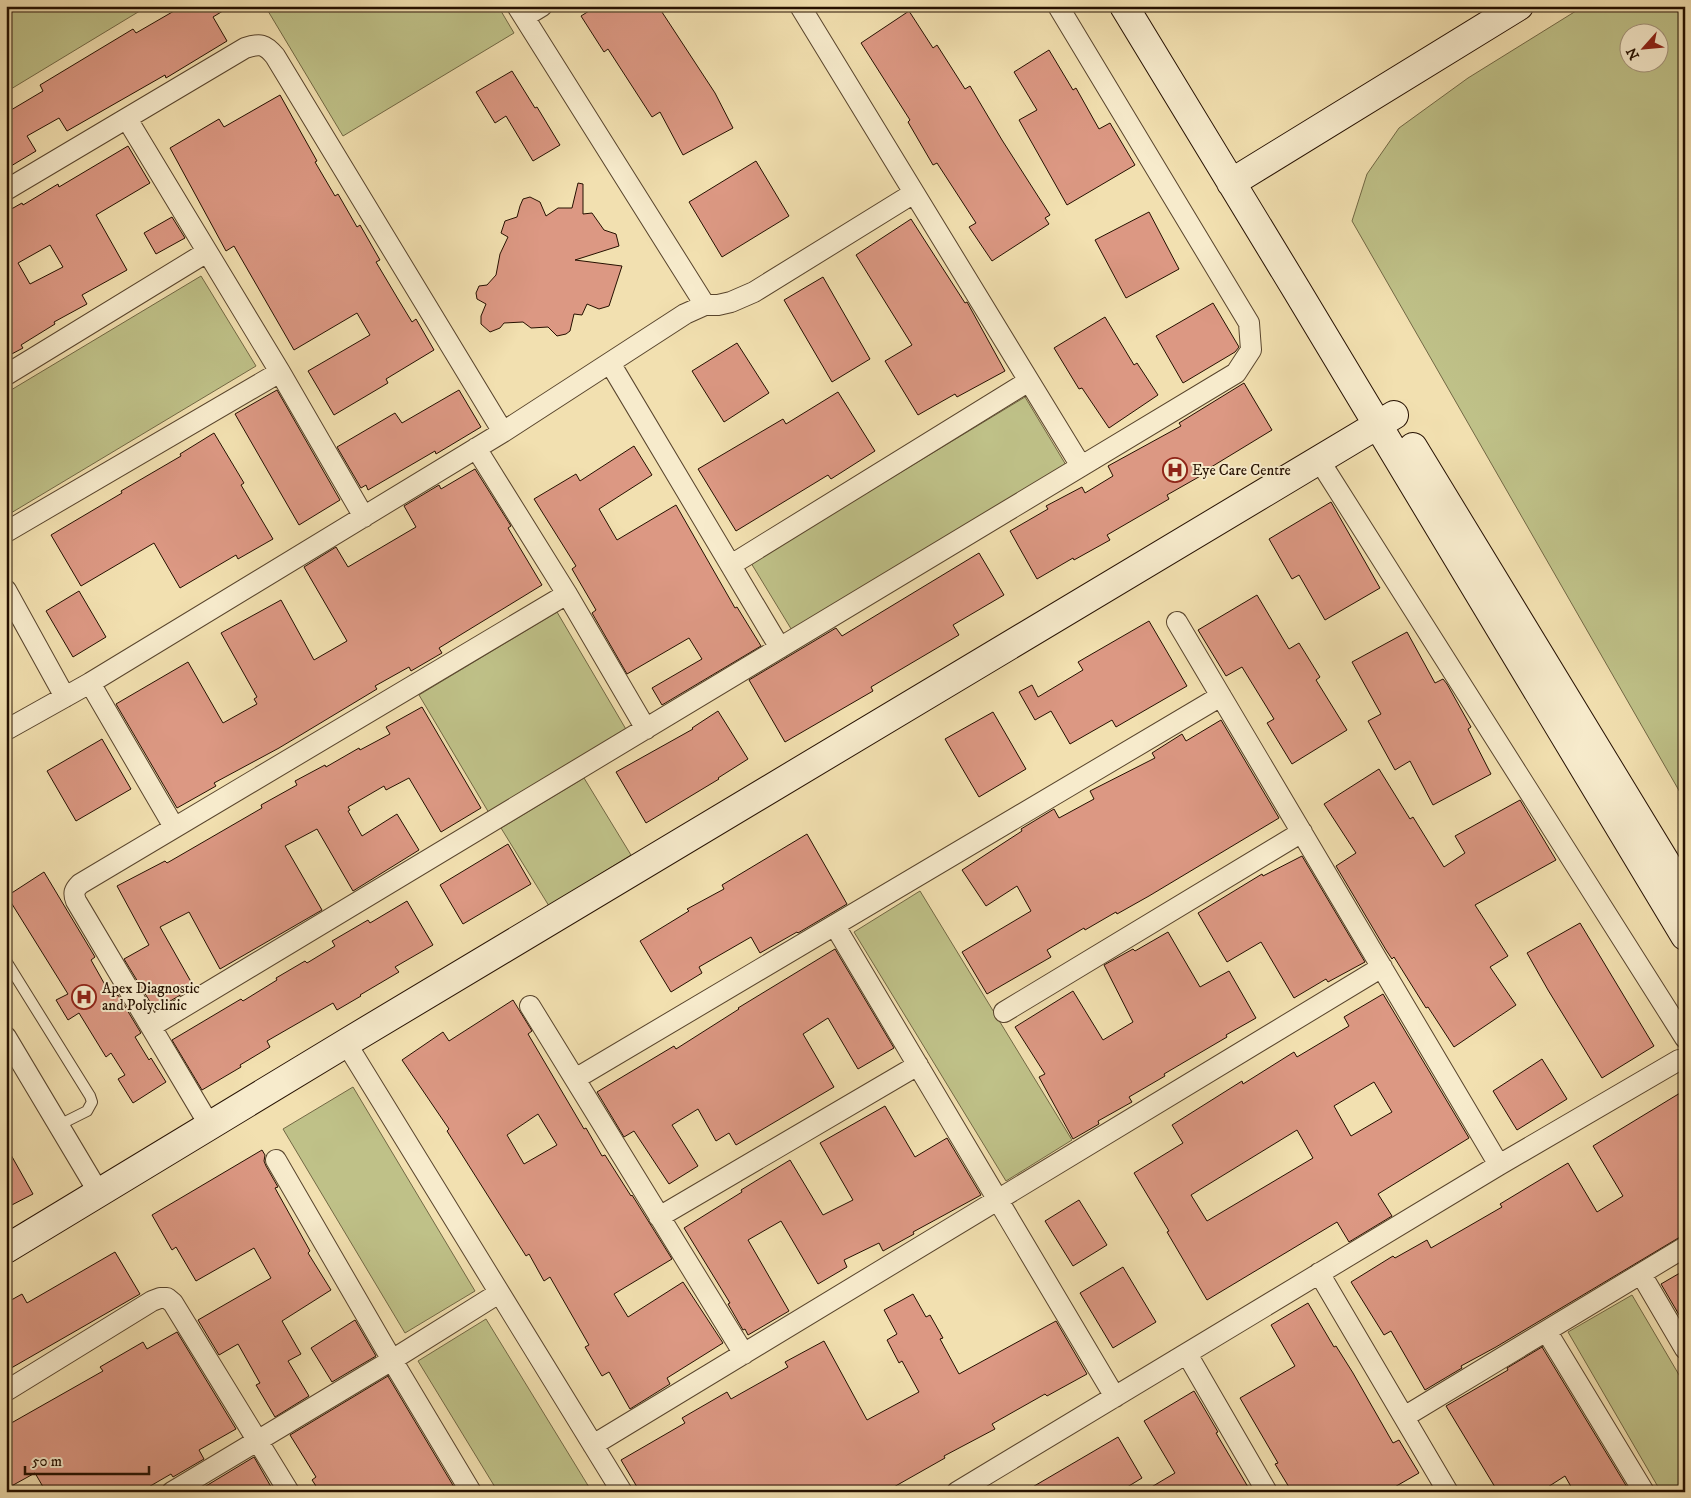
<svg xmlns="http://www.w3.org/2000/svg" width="1691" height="1498" viewBox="0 0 1691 1498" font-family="'IM FELL DW Pica',serif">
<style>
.green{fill:#bfc188;stroke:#726844;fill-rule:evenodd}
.building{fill:#dc9883;stroke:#251000;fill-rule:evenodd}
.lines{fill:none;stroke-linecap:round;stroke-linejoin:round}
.lane-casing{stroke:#58442c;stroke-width:12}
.street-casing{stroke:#58442c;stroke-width:22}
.secondary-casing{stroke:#251000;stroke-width:30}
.lane{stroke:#f7ebcc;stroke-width:10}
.street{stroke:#f7ebcc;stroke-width:20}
.secondary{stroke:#f7ebcc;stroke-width:28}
.labels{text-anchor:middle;stroke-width:4;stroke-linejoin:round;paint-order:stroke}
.poi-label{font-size:15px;fill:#251000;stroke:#f7ebcc;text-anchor:start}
</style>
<rect width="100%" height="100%" fill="#f2e0b0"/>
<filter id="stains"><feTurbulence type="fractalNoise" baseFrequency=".004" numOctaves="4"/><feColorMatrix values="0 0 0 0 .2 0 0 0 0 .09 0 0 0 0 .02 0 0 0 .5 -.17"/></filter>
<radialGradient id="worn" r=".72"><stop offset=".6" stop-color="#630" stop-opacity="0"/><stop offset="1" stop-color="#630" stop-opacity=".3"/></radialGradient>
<path class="green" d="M6,6H148L6,92Z
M265,6H498L514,33L343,136Z
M1584,6H1685V801L1352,221L1367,174L1399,128L1468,78ZM1628,32H1658V62H1628Z
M201,276L256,366L6,516V393Z
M1025,397L1066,465L793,632L751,563Z
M557,612L627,731L489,813L419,695Z
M584,778L631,855L549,906L501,828Z
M920,891L1072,1140L1006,1181L854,932Z
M353,1087L475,1291L405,1333L283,1129Z
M1632,1295L1685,1385V1492H1661L1568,1332Z
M486,1319L592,1492H498L418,1361Z"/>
<path class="building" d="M171,6H231L213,17L227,41L166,78L165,75L67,131L59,118L27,136L36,151L6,169V113L43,91L40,85L133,29L136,33L174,11Z
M597,6H658L715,93L733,128L683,155L660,112L652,117L608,49L604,52L581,16Z
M909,11L933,48L937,45L965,89L970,86L1002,140L1050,215L1045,218L1049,224L992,261L969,227L976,223L937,163L933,165L908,122L910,120L861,43Z
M1049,50L1073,90L1076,88L1099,129L1110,123L1135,165L1067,205L1019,120L1037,110L1014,72Z
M512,71L535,108L537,107L560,145L533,161L506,116L495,123L476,92Z
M280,95L317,161L315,162L335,196L338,194L357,227L360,225L380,260L376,262L398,299L412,322L416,319L434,350L386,379L388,383L334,415L308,371L370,335L357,313L294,350L234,246L226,251L170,148L219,119L224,127Z
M128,146L150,183L96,215L127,270L82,295L87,304L54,322L55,324L21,345L23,348L6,357V212L22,203L23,205L58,184L59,187ZM50,245L63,267L30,284L18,263Z
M756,161L789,216L722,257L689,202Z
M578,183L583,184V214L592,213L604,230L616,234L619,246L575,260L622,266L609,306L599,309L587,304L582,315L574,314L570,331L566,334L557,336L548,327L531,328L523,322L504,323L500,328L490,332L481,324V316L486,304L477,299L476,293L479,286L487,285L496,275L500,254L508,237L501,233L505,221L517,217L520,206L523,199L530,197L540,202L546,216L558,208H572Z
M1149,212L1179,269L1126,298L1095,240Z
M172,217L185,238L156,254L144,233Z
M911,219L965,303L967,302L1005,371L957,397L955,394L918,415L885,361L912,345L856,255Z
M823,277L870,359L832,382L784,300Z
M1213,303L1239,347L1235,352L1183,383L1156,336Z
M1105,317L1134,365L1137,363L1158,395L1109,428L1082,388L1079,389L1054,348Z
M737,343L769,393L724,422L692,371Z
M1244,383L1272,430L1203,472L1204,474L1167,495L1169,499L1107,535L1110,540L1074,560L1073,558L1037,579L1010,531L1048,509L1046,506L1082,487L1085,493L1113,476L1108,466L1181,426L1179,423Z
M277,390L340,500L299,525L235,414Z
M459,390L481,427L436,454L435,451L368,490L366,485L361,488L337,447L395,413L402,423Z
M838,392L875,451L831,479L828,475L736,531L698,469L783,419L786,424Z
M214,433L244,483L241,485L273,539L238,559L236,555L180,588L154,543L81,586L51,535L122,493L121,491L181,456L180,454Z
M634,446L652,475L599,509L617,540L676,505L735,608L737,607L761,646L662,705L652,688L702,659L689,638L627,674L592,613L596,610L572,569L576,566L534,499L576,474L580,481Z
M475,469L511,526L508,528L542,585L439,648L442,653L411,671L409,667L375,686L377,689L279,748L214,783L216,786L177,808L116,704L188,662L223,723L257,704L254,699L257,697L221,633L281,600L314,660L347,641L304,567L336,547L348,567L416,527L404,506L439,485L441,489Z
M1331,502L1380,588L1325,620L1299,575L1292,579L1269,539Z
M979,553L1004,595L953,625L959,635L871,687L873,691L785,742L749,680L836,628L842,636Z
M79,591L106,637L73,657L46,611Z
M1257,595L1289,649L1299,643L1320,677L1316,680L1347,730L1292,764L1267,723L1274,719L1242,667L1226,676L1198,630Z
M1149,621L1187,686L1116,727L1112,720L1070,744L1051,711L1035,720L1019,692L1032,685L1038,697L1083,670L1078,662Z
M1407,632L1435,683L1443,679L1447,684L1471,727L1468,729L1491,774L1433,805L1410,761L1395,770L1368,721L1381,714L1352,662Z
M422,707L481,808L441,832L409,778L386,790L384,786L348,807L350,810L348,811L362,836L397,814L419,850L353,891L317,829L285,846L322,910L220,969L189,912L160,927L194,987L155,1010L124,959L149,945L117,886L165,861L167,863L262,808L261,805L297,785L295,781L325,765L326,767L359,748L360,750L390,734L386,727Z
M718,711L748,759L718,778L719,779L646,823L616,772L693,729L692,728Z
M993,712L1026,769L979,797L945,739Z
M1221,720L1279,818L1149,896L1117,914L1116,912L1085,930L1084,928L1047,950L1051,957L987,994L962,952L1031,911L1017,886L986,906L962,870L1022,831L1021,829L1054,809L1059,818L1094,799L1090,791L1155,758L1152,753L1182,734L1186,741Z
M102,739L131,789L76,821L47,771Z
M1379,769L1410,819L1413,817L1444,867L1465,853L1455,836L1520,800L1556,860L1475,905L1508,956L1490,967L1516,1005L1454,1047L1428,1007L1426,1008L1394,957L1392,959L1386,950L1336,866L1356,853L1324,804Z
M807,834L847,904L798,933L797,932L760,953L751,937L699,967L702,973L671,992L640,941L689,911L687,909L724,889L722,885Z
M508,844L531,884L463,924L440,885Z
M1302,856L1365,962L1328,982L1326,979L1294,998L1261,942L1227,962L1198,913L1262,874L1263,876Z
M44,872L95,957L91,960L113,999L118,995L141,1033L135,1037L149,1060L151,1058L166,1082L133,1103L118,1079L125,1075L111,1053L106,1057L79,1013L68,1020L56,1000L68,994L7,896Z
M407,901L433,945L395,967L399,972L360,995L361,996L337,1010L333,1003L267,1041L270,1047L240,1065L241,1067L202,1090L172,1040L241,999L243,1001L277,980L276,978L305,961L307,963L335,946L332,941L368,920L370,923Z
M1580,923L1654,1046L1602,1078L1548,990L1527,953Z
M1168,932L1200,987L1229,971L1256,1018L1226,1035L1227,1037L1164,1074L1165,1076L1129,1097L1132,1102L1098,1121L1099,1124L1073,1139L1039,1077L1045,1074L1015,1027L1073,991L1103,1040L1133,1022L1104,965L1133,949L1135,951Z
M835,949L894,1048L858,1069L828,1018L803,1034L834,1087L736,1145L729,1133L716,1141L698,1109L672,1125L698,1166L669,1184L634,1131L624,1137L597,1092L674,1046L676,1049L739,1009L738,1008Z
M1383,994L1469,1138L1378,1194L1392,1216L1349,1242L1337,1222L1207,1300L1167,1232L1169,1231L1134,1173L1183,1143L1172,1125L1242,1081L1243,1084L1294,1052L1297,1057L1349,1026L1344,1017ZM1374,1082L1392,1112L1351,1136L1334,1106ZM1297,1130L1313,1158L1207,1221L1191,1195Z
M513,1000L532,1031L528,1034L584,1129L586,1128L602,1156L605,1155L631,1196L632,1195L672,1259L614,1294L628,1317L683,1282L723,1343L667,1378L670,1384L630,1409L609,1372L602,1376L585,1347L589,1345L550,1277L544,1281L529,1254L526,1256L447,1131L449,1129L402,1060L443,1032L449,1041ZM538,1114L557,1145L524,1164L507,1135Z
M1542,1059L1567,1099L1517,1130L1493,1091Z
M1685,1090V1234L1496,1347L1461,1366L1462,1368L1425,1390L1391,1331L1384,1335L1351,1282L1393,1256L1395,1258L1427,1240L1431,1248L1502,1207L1500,1204L1568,1163L1597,1212L1623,1196L1593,1146Z
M885,1106L915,1157L947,1138L981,1195L913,1232L914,1234L883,1251L879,1243L844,1260L847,1267L818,1284L781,1221L748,1240L789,1311L748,1335L745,1329L743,1330L728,1304L730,1303L684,1228L742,1192L741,1190L790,1160L823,1215L853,1200L820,1143Z
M6,1146L33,1194L6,1208Z
M262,1150L265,1155L264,1161L266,1166L278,1187L275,1188L310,1251L308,1253L331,1290L282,1321L301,1354L288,1361L309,1396L275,1417L256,1385L260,1383L238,1344L219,1355L198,1320L271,1278L254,1248L196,1281L176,1247L172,1250L152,1215Z
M1079,1200L1107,1245L1073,1266L1045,1221Z
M115,1252L140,1294L6,1371V1303L22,1294L27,1303Z
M1123,1267L1156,1322L1113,1348L1080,1293Z
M1685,1270V1325L1661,1284Z
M913,1294L926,1317L930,1315L943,1338L940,1339L959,1374L1056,1321L1087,1374L1047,1396L1045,1394L992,1424L995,1429L944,1456L945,1458L885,1492H640L621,1460L685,1423L682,1418L727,1392L731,1399L788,1367L785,1362L824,1341L867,1420L919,1392L902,1361L899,1363L887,1340L897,1334L884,1310Z
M1308,1303L1334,1347L1336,1346L1353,1373L1393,1443L1399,1440L1419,1473L1386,1492H1292L1275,1464L1278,1463L1240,1398L1295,1366L1271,1325Z
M355,1320L376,1356L332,1382L311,1348Z
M177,1332L236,1429L199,1450L204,1459L173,1477L171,1474L140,1492H46L35,1473L6,1489V1426L103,1371L100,1367L143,1342L147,1349Z
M1542,1347L1630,1492H1574L1565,1476L1540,1492H1498L1446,1406L1508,1370L1507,1368Z
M388,1376L389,1378L457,1492H320L312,1480L316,1477L290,1435Z
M1194,1391L1218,1432L1216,1433L1251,1492H1143L1175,1473L1144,1421Z
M1118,1437L1142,1478L1119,1492H1024Z
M254,1457L274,1492H196Z"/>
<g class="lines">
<defs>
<path id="lane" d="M6,961L90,1096L92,1102L87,1111L59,1125"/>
<path id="street" d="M517,6L705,305
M800,6L1081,466
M524,17L542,6
M127,119L280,372L364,517
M6,190L245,48C260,43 265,44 275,56L503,432
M610,363L780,648
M6,375L207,252
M476,448L567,594L646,729
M1319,460L1685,1038
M6,532L280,372
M731,565L1029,381
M6,590L65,697
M1177,622L1499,1165
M90,683L174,827
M6,730L90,683L503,432L685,314L705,305H718L731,302L754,292L914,193
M835,926L1115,1397
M530,1006L744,1354
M1004,1012L1302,832
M152,1026L1236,373L1251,350L1249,323L1058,6
M6,1037L99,1193
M346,1043L622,1492
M575,1079L1221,696
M210,1126L76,901C73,893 74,890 80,884L567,594
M276,1160L392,1360L471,1492
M659,1217L918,1065
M1319,1273L1448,1492
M1641,1274L1685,1349
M1547,1332L1644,1492
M1187,1354L1267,1492
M6,1391L152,1301L160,1298H167L173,1303L289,1492
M1404,1417L1685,1247
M593,1445L1382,967
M172,1492L392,1360L499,1293
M957,1492L1499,1165L1679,1060L1685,1061"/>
<path id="secondary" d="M1124,6L1296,289L1685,936
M1231,183L1519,6
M1413,447L1685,894
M6,1249L346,1043L1394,415"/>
</defs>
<use href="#lane" class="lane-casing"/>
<use href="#street" class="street-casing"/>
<use href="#secondary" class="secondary-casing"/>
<use href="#lane" class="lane"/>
<use href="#street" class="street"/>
<use href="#secondary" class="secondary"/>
</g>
<defs>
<symbol id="hospital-ring" viewBox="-11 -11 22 22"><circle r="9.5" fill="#f7ebcc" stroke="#8f2418" stroke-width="1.5"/><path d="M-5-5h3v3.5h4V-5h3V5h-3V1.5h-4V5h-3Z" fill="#8f2418"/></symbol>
</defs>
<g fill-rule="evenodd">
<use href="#hospital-ring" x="1161" y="456" width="28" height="28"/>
<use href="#hospital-ring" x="70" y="983" width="28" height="28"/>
</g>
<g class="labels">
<g class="poi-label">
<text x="1192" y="475">Eye Care Centre</text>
<text x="102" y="993">Apex Diagnostic<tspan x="102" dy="17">and Polyclinic</tspan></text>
</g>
</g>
<rect width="1691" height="1498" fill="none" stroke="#f2e0b0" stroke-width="25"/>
<rect x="8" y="8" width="1676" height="1483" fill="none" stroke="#251000" stroke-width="2.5"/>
<rect x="12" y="12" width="1666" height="1473" fill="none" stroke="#251000"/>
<g transform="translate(1644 48) rotate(243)"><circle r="24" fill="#f7ebcc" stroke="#a3937a"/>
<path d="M0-4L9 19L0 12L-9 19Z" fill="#8f2418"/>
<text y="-8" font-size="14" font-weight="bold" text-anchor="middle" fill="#251000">N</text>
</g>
<path d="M25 1466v8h124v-8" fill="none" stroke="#251000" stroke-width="2.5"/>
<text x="32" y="1466" font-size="15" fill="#251000" stroke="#f7ebcc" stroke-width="4" paint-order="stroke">50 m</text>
<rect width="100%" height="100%" filter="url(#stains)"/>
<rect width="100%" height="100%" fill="url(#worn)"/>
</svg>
